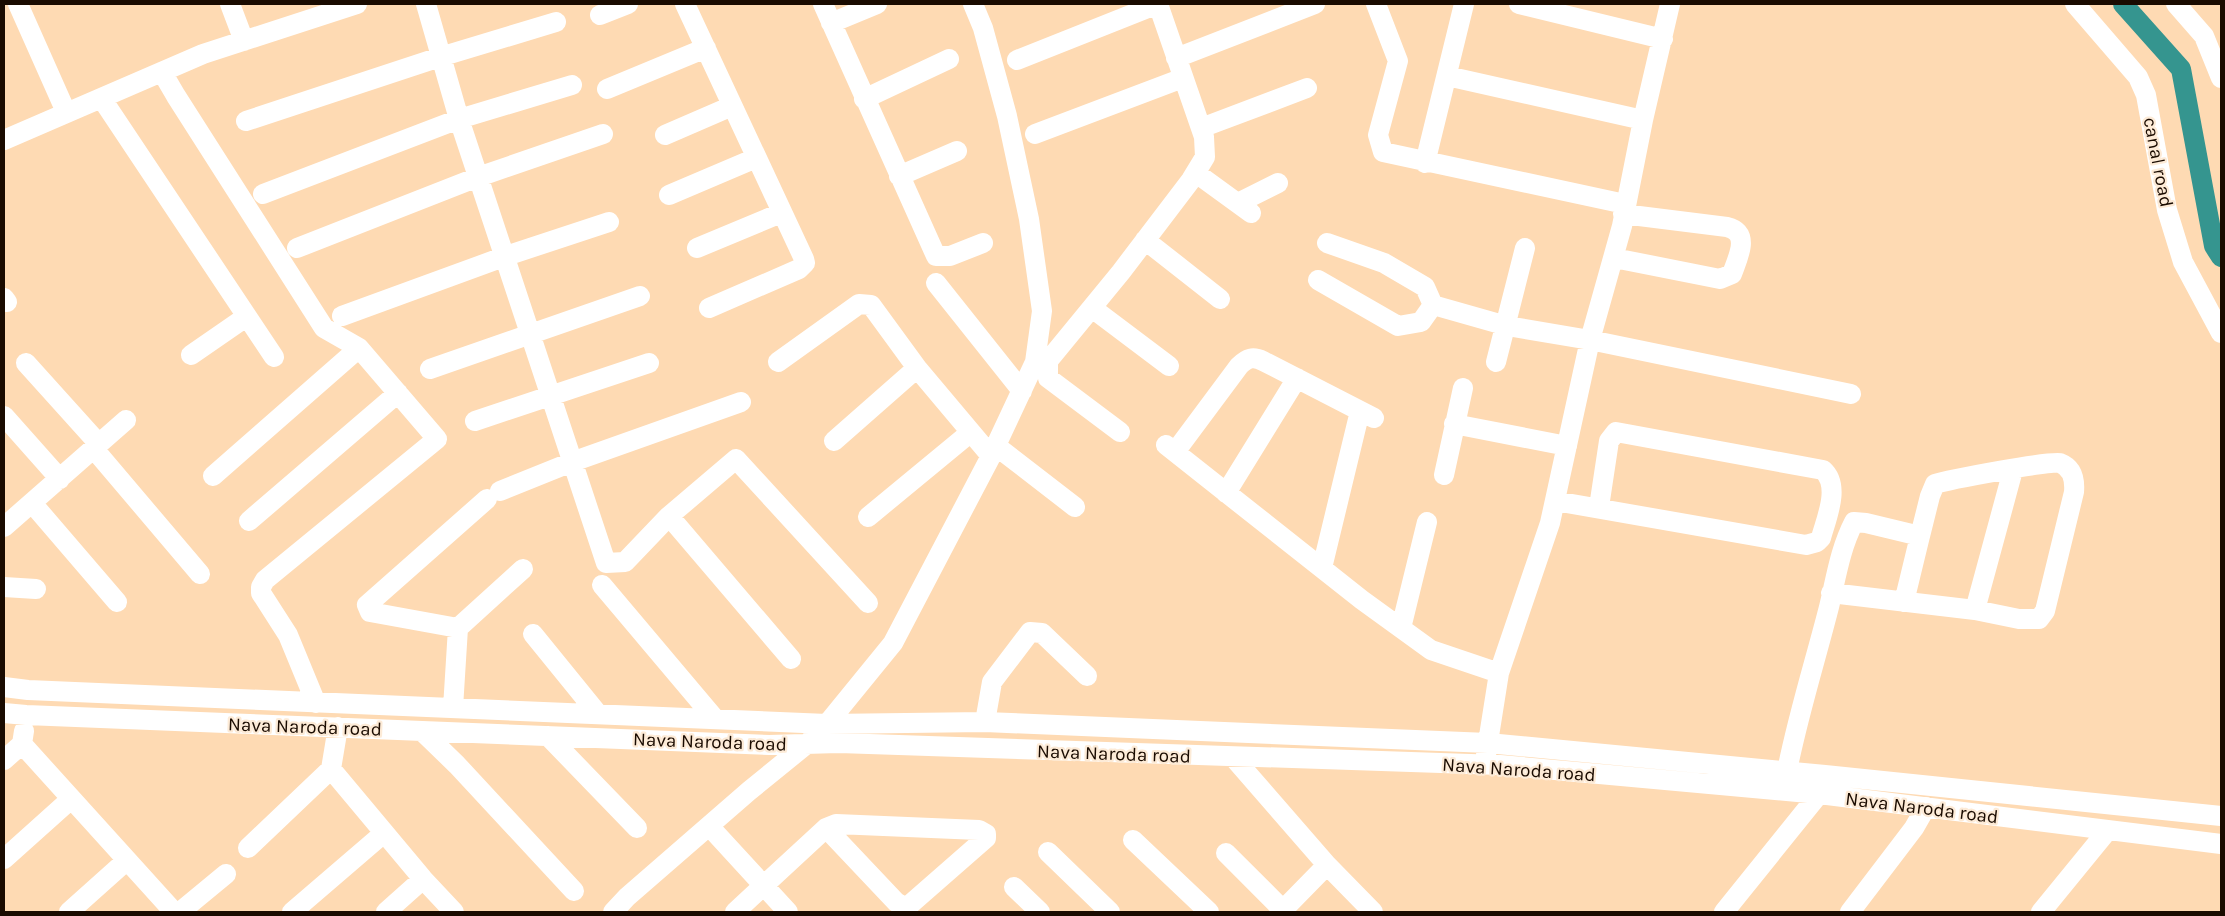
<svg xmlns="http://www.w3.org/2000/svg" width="2225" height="916" viewBox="0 0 2225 916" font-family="Karla,sans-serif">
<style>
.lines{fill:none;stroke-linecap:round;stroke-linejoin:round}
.canal{stroke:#35958f;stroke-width:20}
.minor{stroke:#fff;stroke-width:20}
.labels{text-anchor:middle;stroke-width:4.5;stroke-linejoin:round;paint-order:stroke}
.street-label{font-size:19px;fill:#1a0b00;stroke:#fdebd7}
</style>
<rect width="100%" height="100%" fill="#fedab3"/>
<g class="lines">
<path class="canal" d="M2123,4L2181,69L2214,246L2221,257"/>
<path class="minor" d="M18,4L66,112
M230,4L244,41
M426,4L459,119L606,563L625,562L669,516
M685,4L804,259L805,263L799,269L709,308
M823,4L936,256H950L983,243
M1376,4L1398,61L1378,135L1383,152L1625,204
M1519,4L1663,39
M2075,4L2138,77L2146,95L2167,210L2183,262L2221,333
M2176,4L2204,36L2221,78
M600,15L628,4
M831,23L877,4
M1176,58L1315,4
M1017,60L1158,4
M162,72L176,96L324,328L359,348L437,439L265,580L261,587V593L288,635L316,703
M1447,76L1643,120
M607,89L706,48
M102,99L274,357
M864,99L949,59
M246,121L440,57L556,22
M1201,128L1307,88
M1035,134L1183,78
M665,135L732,106
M4,140L203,54L357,4
M1425,163L1464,4
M1196,173L1251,213
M899,176L957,151
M263,194L459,119L572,85
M669,195L756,158
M1238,203L1278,183
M1145,240L1220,299
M1327,243L1384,263L1425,287L1433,305
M297,248L478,177L603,134
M697,248L781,213
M1614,258L1720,279L1732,274C1738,257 1751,233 1727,227L1623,214
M1318,280L1398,326L1421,322L1433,305L1507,326L1590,340L1851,394
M936,283L1022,391
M4,298L7,302
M1092,308L1169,366
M342,316L506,256L609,222
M191,355L246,317
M778,362L859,304L871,305L917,368L991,456
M1496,362L1525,248
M26,363L99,444
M430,369L640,296
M4,416L60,479
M475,421L649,363
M1454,424L1567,446
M1120,432L1048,378V361L1121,272L1191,180L1205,157L1204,137L1158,4
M834,441L917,368
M1166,445L1362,600L1431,650L1499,673
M996,446L1075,507
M94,449L200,574
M1175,452L1239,366C1247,358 1253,356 1263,361L1374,418
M1444,475L1463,388
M213,476L359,348
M500,491L572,462L741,402
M1226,493L1297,378
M1555,501L1806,545L1817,542L1821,538C1826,519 1841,486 1823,470L1616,432L1609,441L1599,507
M32,503L117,602
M868,517L971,432
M249,521L398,393
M4,527L126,420
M1322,568L1360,411
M602,585L715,719
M4,587L36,589
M1904,602L1920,536
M1975,610L2013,470
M458,628L523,569
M1401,628L1427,522
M533,634L598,714
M791,659L669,516L736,459L868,603
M4,687L28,690L827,724L985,722L1488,743L1825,775L2221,816
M453,708L458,628L370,612L367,605L487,499
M4,713L26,715L769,745L839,743L1500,765L1819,794L2221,844
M985,722L992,682L1030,632L1042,633L1087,676
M422,731L457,765L574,891
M548,736L637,828
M22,744L174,912
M1486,755L1499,673L1550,523L1590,340L1622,226L1643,120L1670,4
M1233,757L1327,865L1281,912
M4,760L22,744L24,731
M331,769L423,879L454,912
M1787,771C1798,715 1815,662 1829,607C1836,578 1840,549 1854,522L1866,523L1920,536L1930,496L1935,484C1947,480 2053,460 2060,463C2073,468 2075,480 2074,492L2045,611L2039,619H2019L1975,610L1831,593
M709,826L788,912
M1133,840L1209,912
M248,848L331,769L338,727
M1048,852L1110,912
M1226,853L1283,910
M4,859L71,799
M1327,865L1373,912
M1014,887L1040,912
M69,912L126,861
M180,912L226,874
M292,912L384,833
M386,912L423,879
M613,912L627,897L749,791L808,743L827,724L893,643L991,456L1035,362L1042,311L1029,219L1007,116L983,28L973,4
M735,912L826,828L836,824L979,830L986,834V838L906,908L896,902L826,828
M1724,912L1819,794L1822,786
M1850,912L1914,828L1926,807
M2041,912L2108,830"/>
</g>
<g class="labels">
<g class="street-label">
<text transform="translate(2159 162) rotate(79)" y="7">canal road</text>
<text transform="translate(305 726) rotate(2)" y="7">Nava Naroda road</text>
<text transform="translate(710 741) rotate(2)" y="7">Nava Naroda road</text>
<text transform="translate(1114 753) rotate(2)" y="7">Nava Naroda road</text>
<text transform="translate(1519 769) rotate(4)" y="7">Nava Naroda road</text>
<text transform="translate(1922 807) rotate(7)" y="7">Nava Naroda road</text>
</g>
</g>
<rect width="2225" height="916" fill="none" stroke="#1a0b00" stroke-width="10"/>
</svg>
